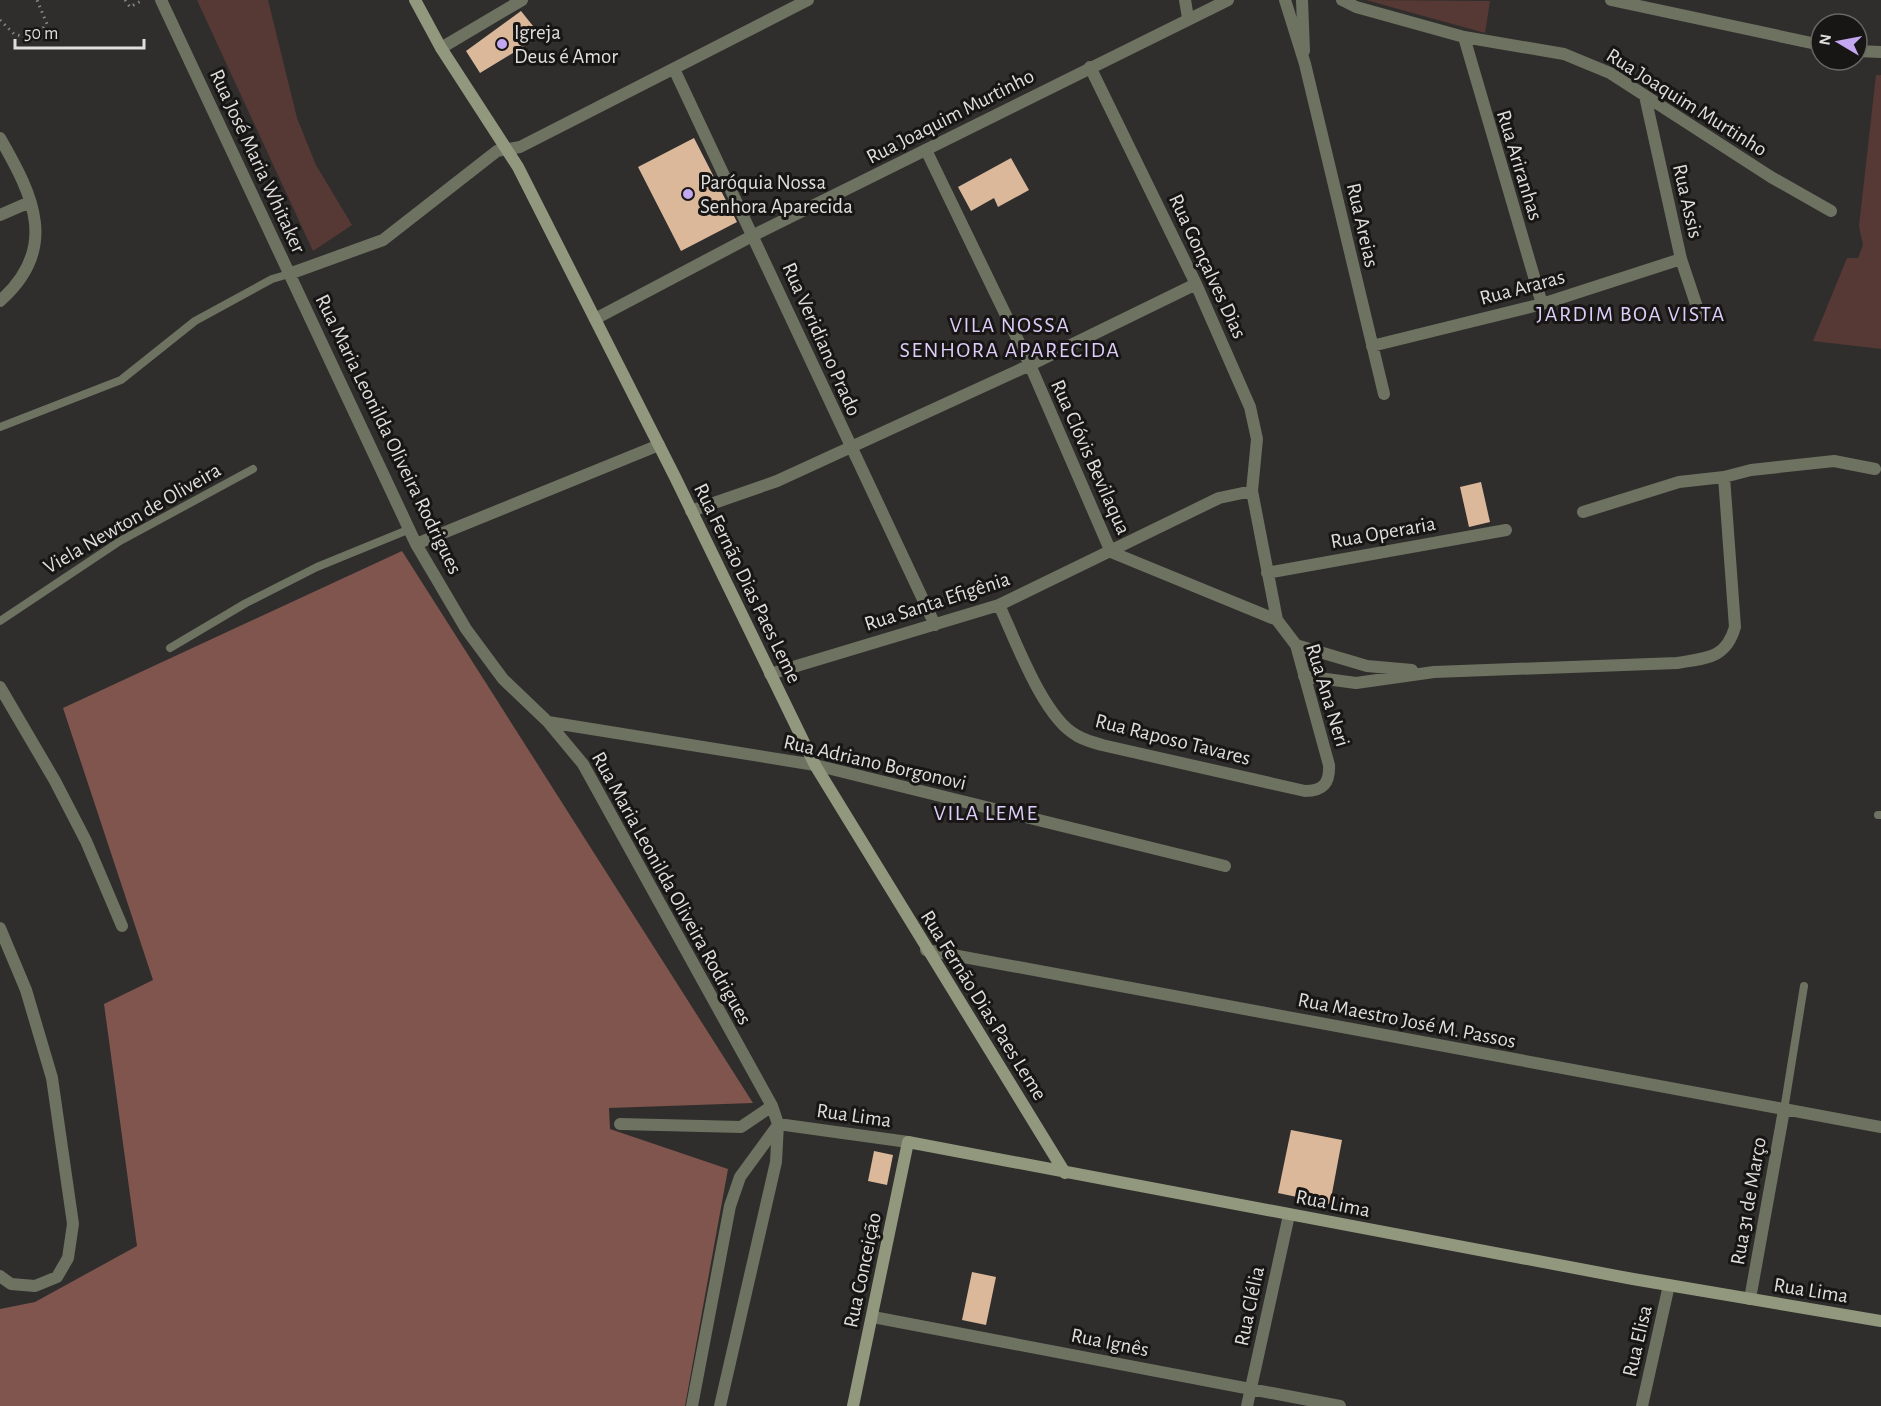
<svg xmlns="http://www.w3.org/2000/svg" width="1881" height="1406" viewBox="0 0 1881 1406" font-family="'Alegreya Sans',sans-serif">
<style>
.green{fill:#563934}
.forest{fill:#7f554e}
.building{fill:#dcb89b}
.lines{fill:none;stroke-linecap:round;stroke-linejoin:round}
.path{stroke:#888785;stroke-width:3;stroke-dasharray:1.5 4.5;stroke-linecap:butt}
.service{stroke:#6e7261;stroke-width:8}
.minor{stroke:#6e7261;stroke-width:12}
.tertiary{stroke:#6e7261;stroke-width:12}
.secondary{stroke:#92987d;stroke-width:12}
.poi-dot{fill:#c4a7f1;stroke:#171615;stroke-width:2}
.labels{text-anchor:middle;stroke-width:6;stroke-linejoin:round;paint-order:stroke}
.poi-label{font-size:21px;fill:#dfdedc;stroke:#171615;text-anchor:start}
.street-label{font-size:21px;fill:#dfdedc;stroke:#171615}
.neighbourhood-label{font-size:22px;letter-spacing:1.5px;fill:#ddcdf8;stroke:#171615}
</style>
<rect width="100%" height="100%" fill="#2f2e2c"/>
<path class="green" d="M197,0H268L297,118L316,165L352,225L313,251Z
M1366,0L1490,1L1485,33Z
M1876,75H1881V349L1813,341L1847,258H1858L1863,245L1859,226Z"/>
<path class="forest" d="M402,551L753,1103L609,1108L610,1129L728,1169L685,1406H0V1309L35,1302L137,1246L104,1004L153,980L63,708Z"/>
<path class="building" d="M521,11L541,36L480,73L466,51Z
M694,138L737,222L681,251L638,167Z
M1011,158L1029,190L998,207L994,198L971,211L958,187Z
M1481,482L1490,522L1469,527L1460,487Z
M1291,1130L1342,1140L1330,1204L1278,1193Z
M874,1151L893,1155L887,1185L868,1181Z
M972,1272L996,1277L986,1325L962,1320Z"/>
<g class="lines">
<path class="path" d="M125,0L130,7L143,0
M0,20L14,34L32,39L47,24L37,0"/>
<path class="service" d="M0,427L121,380L195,321L272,279L289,274
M0,621L120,541L253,469
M170,648L246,603L317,567L410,529
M1878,815H1881
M1784,1110L1804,986"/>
<path class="minor" d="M161,0L416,544L466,629L503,679L548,722L583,764L772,1106L778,1124L776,1162L720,1406
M1185,0L1188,18
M1285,0L1305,64L1384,394
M1302,0L1304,51
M1342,0L1356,7L1464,37L1564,54L1610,73L1771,177L1831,211
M1464,37L1542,304
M441,48L522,0
M674,69L935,625
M1645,96L1681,259L1699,313
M0,138C34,197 59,249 0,301
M926,150L1030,365L1111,552L1277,620
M0,215L30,202
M289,274L383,240L497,151L520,147L808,0
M1372,346L1542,304L1681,259
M691,511L777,481L1030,365L1196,284
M1583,512L1679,482L1724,477L1751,470L1834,461L1875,469
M416,544L659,445
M1267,573L1506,530
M999,605C1015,639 1043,717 1076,735C1083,740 1093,742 1102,745L1305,791C1323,791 1330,783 1329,765L1296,645L1277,620L1252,491L1257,439L1250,407L1196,284L1090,67
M1296,645L1367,666L1412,670
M770,674L999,605L1219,498L1252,491
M1304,676L1356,683L1434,672L1677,663C1706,658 1726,659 1735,627L1724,477
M0,687L55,781L86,841L122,926
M548,722L815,765L1225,866
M0,928L26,990L52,1078L73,1224L68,1258L57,1277L35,1286L11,1284L0,1276
M926,950L1881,1127
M620,1124L741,1127L772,1106
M778,1124L908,1142
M1750,1299L1784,1110
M873,1317L1340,1406
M692,1406L730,1206L740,1177L778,1125
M1247,1406L1289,1215
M1642,1406L1669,1285"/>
<path class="tertiary" d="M1611,0L1821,45
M1857,51L1881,52
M595,319L754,235L1228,0"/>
<path class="secondary" d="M415,0L441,48L518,167L675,477L815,765L1065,1173
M853,1406L908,1142L1633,1279L1881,1321"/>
</g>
<g class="poi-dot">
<circle cx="502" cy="44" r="6"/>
<circle cx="688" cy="194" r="6"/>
</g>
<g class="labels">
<g class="poi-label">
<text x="514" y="39">Igreja<tspan x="514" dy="24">Deus é Amor</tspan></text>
<text x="700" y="189">Paróquia Nossa<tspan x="700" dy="24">Senhora Aparecida</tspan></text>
</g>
<g class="street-label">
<text transform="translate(1687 102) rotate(32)" y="7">Rua Joaquim Murtinho</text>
<text transform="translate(950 116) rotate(-27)" y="7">Rua Joaquim Murtinho</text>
<text transform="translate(258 161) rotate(65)" y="7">Rua José Maria Whitaker</text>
<text transform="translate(1520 165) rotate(73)" y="7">Rua Ariranhas</text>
<text transform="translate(1688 201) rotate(77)" y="7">Rua Assis</text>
<text transform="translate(1363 225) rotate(77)" y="7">Rua Areias</text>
<text transform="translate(1208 266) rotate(65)" y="7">Rua Gonçalves Dias</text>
<text transform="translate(1522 287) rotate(-15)" y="7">Rua Araras</text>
<text transform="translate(822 339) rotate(66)" y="7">Rua Veridiano Prado</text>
<text transform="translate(389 434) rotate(64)" y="7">Rua Maria Leonilda Oliveira Rodrigues</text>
<text transform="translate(1091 457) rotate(66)" y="7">Rua Clóvis Bevilaqua</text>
<text transform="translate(132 518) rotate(-30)" y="7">Viela Newton de Oliveira</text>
<text transform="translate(1383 532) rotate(-10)" y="7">Rua Operaria</text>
<text transform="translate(748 583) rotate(64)" y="7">Rua Fernão Dias Paes Leme</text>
<text transform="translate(937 601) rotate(-18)" y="7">Rua Santa Efigênia</text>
<text transform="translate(1328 695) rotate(73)" y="7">Rua Ana Neri</text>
<text transform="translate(1173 739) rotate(14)" y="7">Rua Raposo Tavares</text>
<text transform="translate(875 762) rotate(13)" y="7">Rua Adriano Borgonovi</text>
<text transform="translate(672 888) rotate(61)" y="7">Rua Maria Leonilda Oliveira Rodrigues</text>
<text transform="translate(984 1005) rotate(58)" y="7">Rua Fernão Dias Paes Leme</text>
<text transform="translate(1407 1020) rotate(11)" y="7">Rua Maestro José M. Passos</text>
<text transform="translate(854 1115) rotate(8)" y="7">Rua Lima</text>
<text transform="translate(1748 1201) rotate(-80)" y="7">Rua 31 de Março</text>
<text transform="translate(1333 1203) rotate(11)" y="7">Rua Lima</text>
<text transform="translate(862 1270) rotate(-78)" y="7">Rua Conceição</text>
<text transform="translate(1811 1290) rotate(9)" y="7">Rua Lima</text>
<text transform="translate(1249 1306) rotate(-78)" y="7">Rua Clélia</text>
<text transform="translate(1637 1341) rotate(-77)" y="7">Rua Elisa</text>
<text transform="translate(1110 1342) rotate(11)" y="7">Rua Ignês</text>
</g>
<g class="neighbourhood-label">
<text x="1631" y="321">JARDIM BOA VISTA</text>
<text x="1010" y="332">VILA NOSSA<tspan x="1010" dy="25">SENHORA APARECIDA</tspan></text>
<text x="986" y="820">VILA LEME</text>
</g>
</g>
<g transform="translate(1839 42) rotate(280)"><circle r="28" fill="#171615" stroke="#676665" stroke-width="1.5"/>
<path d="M0-4.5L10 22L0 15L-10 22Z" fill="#c4a7f1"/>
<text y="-9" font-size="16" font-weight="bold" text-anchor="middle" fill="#dfdedc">N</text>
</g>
<path d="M15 39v9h129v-9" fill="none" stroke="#dfdedc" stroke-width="3"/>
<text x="24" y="39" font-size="18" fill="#dfdedc" stroke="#171615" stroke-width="4.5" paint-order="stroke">50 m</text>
</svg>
